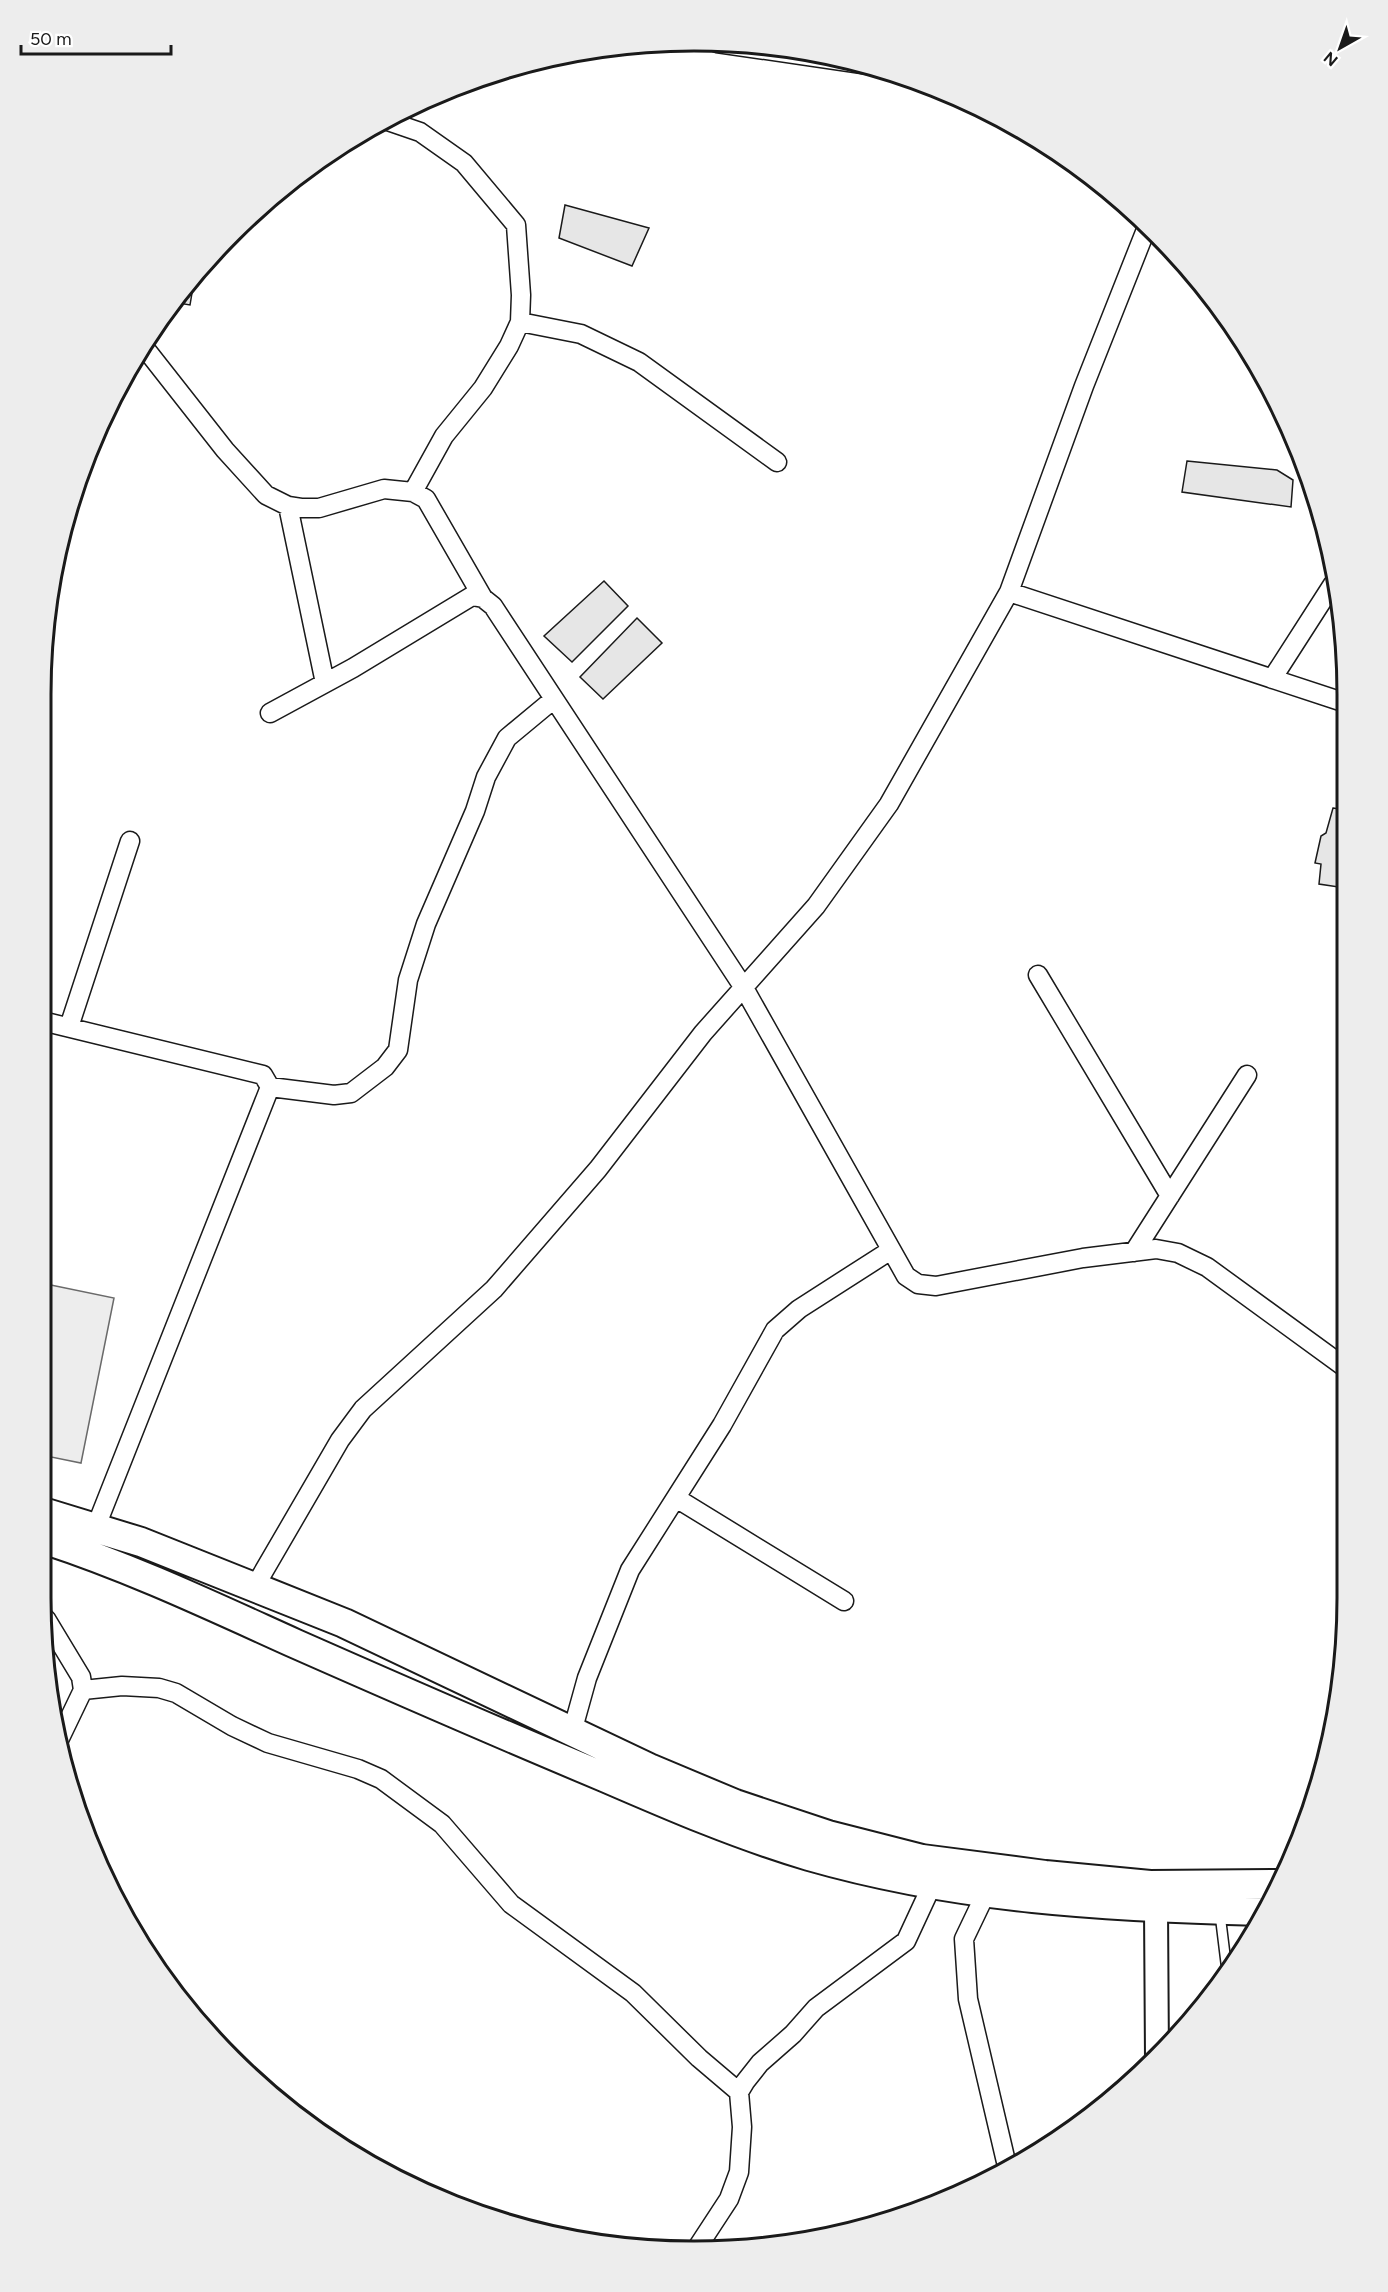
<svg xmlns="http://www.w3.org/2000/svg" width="1388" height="2292" viewBox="0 0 1388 2292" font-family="Figtree,sans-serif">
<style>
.built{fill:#ededed;stroke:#6a6a6a;stroke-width:1.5}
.building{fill:#e6e6e6;stroke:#1a1a1a;stroke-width:1.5}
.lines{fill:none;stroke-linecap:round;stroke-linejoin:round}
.service-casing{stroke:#1a1a1a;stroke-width:12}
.minor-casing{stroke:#1a1a1a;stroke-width:21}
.tertiary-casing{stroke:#1a1a1a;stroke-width:26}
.primary-casing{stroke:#1a1a1a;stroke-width:32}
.service{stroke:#fff;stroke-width:9}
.minor{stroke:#fff;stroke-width:18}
.tertiary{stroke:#fff;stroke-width:22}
.primary{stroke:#fff;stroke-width:28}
.rim{fill:none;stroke:#1a1a1a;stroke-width:3}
</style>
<rect width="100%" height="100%" fill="#fff"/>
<path class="built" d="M46,1284L114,1298L81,1463L46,1456Z"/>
<path class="building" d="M565,205L649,228L632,266L559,238Z
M195,275L190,305L172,302L175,296Z
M1187,461L1277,470L1293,480L1291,507L1182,492Z
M604,581L628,606L572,662L544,636Z
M637,618L662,643L603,699L580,677Z
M1333,808L1345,810V888L1319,884L1321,864L1315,863L1321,836L1326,833Z"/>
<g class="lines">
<defs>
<path id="service" d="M1220,1914L1227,1971"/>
<path id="minor" d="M717,43L869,65
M385,120L420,132L464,163L516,225L521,295L520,322L509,346L483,388L444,436L413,492
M520,322L581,334L639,362L777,462
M148,352L225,450L266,495L288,506L301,508H319L384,489L413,492L426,499L483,598
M288,506L325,683
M1009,592L1346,703
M1272,679L1333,584
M270,713L353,668L472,596L483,598L493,606L744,988L906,1276L918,1284L936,1286L1083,1258L1156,1249L1178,1253L1207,1267L1343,1366
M1038,975L1170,1196
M46,1022L263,1075L270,1087L95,1529
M69,1027L130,841
M270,1087L334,1095L351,1093L385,1067L398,1050L408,980L426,924L475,811L486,777L507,738L554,699
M1134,1252L1247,1075
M676,1498L844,1601
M254,1588L340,1440L363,1409L494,1289L598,1169L703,1033L816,906L889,804L1009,592L1084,386L1147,227
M46,1619L81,1677L83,1690L59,1740
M83,1690L122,1686L159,1688L176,1693L232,1726L268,1743L358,1769L381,1779L442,1824L511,1904L633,1993L699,2058L739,2092
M572,1732L587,1678L630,1570L722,1425L775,1330L799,1309L891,1250
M986,1893L964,1939L968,1999L1007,2166
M695,2251L729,2199L739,2172L742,2127L739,2092L745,2082L760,2063L793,2034L816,2008L906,1941L932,1885"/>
<path id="tertiary" d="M1156,1908L1157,2059"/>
<path id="primary" d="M46,1513L141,1542L344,1623L649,1768L735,1804L828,1835L922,1859L1045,1875L1150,1885L1277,1884
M46,1540C132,1568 214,1607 296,1644C398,1689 501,1734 604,1777C671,1806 738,1835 809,1856C959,1899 1106,1907 1262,1911"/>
</defs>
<use href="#service" class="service-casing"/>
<use href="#minor" class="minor-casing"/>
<use href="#tertiary" class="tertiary-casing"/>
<use href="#primary" class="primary-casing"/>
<use href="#service" class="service"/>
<use href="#minor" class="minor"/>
<use href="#tertiary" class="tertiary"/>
<use href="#primary" class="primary"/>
</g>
<path d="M0 0H1388V2292H0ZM694 51H694A643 643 0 0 1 1337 694V1598A643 643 0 0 1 694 2241H694A643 643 0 0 1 51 1598V694A643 643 0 0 1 694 51Z" fill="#ededed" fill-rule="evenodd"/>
<path class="rim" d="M694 51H694A643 643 0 0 1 1337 694V1598A643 643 0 0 1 694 2241H694A643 643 0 0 1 51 1598V694A643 643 0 0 1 694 51Z"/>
<g transform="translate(1340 48) rotate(220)" stroke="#ffffff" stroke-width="4.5" paint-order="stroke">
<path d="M0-4.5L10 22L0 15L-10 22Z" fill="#1a1a1a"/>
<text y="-9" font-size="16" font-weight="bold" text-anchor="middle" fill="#1a1a1a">N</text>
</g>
<path d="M21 45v9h150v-9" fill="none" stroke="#1a1a1a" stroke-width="3"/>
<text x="30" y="45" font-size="18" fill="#1a1a1a" stroke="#ffffff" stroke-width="4.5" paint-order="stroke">50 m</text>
</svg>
